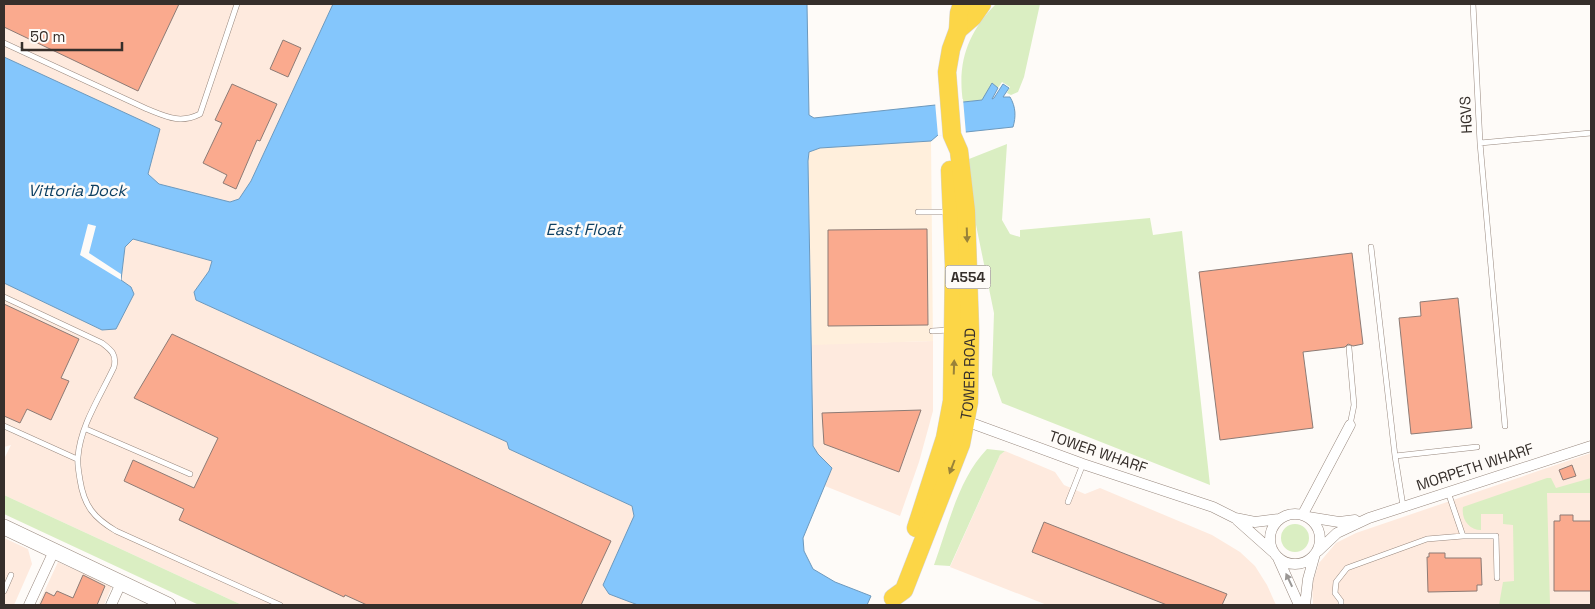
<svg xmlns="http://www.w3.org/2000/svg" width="1595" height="609" viewBox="0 0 1595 609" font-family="'Space Grotesk',sans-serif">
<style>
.built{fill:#feeade}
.education{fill:#ffefdc}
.green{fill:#daeec2}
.water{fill:#84c6fc;stroke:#6d99bd}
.pier{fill:#fefbf8}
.building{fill:#faaa8e;stroke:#8d7b75}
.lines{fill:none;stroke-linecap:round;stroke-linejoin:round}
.service-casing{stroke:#98887e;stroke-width:6}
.minor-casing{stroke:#98887e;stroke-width:11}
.secondary-casing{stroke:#98887e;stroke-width:16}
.trunk-casing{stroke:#d7d5d5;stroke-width:19}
.service{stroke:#fff;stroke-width:5}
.minor{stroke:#fff;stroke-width:10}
.secondary{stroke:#fff;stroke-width:15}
.trunk{stroke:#fcd647;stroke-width:18}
.oneway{fill:#998239}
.oneway2{fill:#9a9795}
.labels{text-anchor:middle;stroke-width:5;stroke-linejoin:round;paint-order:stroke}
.shield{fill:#fefbf8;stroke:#726c68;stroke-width:1}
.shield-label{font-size:14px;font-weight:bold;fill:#362f2b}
.street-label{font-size:15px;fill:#362f2b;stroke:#fefbf8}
.water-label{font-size:16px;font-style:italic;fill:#0c3f62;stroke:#fefbf8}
</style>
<rect width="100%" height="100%" fill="#fefbf8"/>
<path class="built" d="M4,4H333L251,181L239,199L230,202L159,184L148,173L160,129L4,57Z
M133,239L212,261L209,271L194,292L196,300L508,442L510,449L632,506L634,516L604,585L609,594L638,605H242L4,495V459L11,445L4,447V283L102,330L131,287L121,280L125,247Z
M933,341V411L919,462L900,516L825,486L832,468L818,454L813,446L812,344Z
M1005,451L1055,472L1064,485L1085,494L1100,488L1212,535L1240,552L1255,566L1267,585L1276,605H1047L950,567L1000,455Z
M1591,453V605H1313L1312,584L1319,563L1336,543L1356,533Z
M4,538L28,549L32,564L14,605H4Z
M58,562L112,586L104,605H38Z"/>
<path class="education" d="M931,141L933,341L812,345L808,161L809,152L820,148Z"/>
<path class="green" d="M996,4H1040L1024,77L1018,92L1011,95L1007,93L1010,87L1002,82L998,88L992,84L982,100L963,102C957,62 968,32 996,4Z
M1007,144L1002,220L1010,234L1020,237V230L1150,218L1153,235L1182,231L1210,485L1002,403L992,375L994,313L975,220L969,159Z
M987,449L1005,451L1000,455L950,566L934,565C948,527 958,479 987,449Z
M1547,478H1551L1556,488L1591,478V493H1547L1550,605H1499L1503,582L1514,581L1513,525L1503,524V514H1481V530C1469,530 1461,519 1463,507Z
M4,495L242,605H199L4,514Z
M1281 538a14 14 0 1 1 28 0a14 14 0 1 1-28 0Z"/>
<path class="water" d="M333,4H807L809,115L814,118L982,100L992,83L998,88L992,99L994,98L1003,84L1009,88L1003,97H1010C1016,107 1016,117 1013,127L938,135L931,141L820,148L809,152L808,161L813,446L818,454L832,468L803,538L804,551L813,569L835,582L871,596L867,605H638L609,594L603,585L634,516L632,506L509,449L507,442L196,300L194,292L209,271L212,261L133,239L125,247L121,280L131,287L134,294L116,329L102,330L4,283V57L160,129L148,174L159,184L230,202L239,199L251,181Z"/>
<path class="pier" d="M963,99L966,134L938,136L935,102Z
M88,224L96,226L89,253L121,274V280L80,255Z"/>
<path class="building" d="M4,4H179L138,91L4,27Z
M283,40L301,48L288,77L270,69Z
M232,84L277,104L260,141L257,140L236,189L223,183L227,175L203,163L222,123L215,120Z
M927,229L928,325L828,326V230Z
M1352,253L1363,344L1353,346L1348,344L1345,347L1303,352L1313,428L1220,440L1199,272Z
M1458,298L1472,428L1411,434L1399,318L1421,316L1420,302Z
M4,304L79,339L61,378L69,381L51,420L27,409L20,423L4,416Z
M172,334L611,541L581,605H367L345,595L344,597L179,520L184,509L124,481L133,460L194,488L218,438L134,398Z
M921,410L899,472L824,444L822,413Z
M1572,465L1576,476L1563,480L1559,470Z
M1560,515H1573V521H1591V591H1554V521H1560Z
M1044,522L1227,594L1222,605H1167L1032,552Z
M1429,553H1445V558H1481L1482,585H1477V591L1428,592L1427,557H1429Z
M83,575L105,586L97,605H40L46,592L54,596L57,591L73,598Z"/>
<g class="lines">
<defs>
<path id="service" d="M1473,4L1480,143L1591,133
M4,43L147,109C167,117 180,124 200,114L237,4
M1480,143L1505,426
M918,212H948
M1371,247L1395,456L1403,506
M4,297L102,343C111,350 117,354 114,367C101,395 80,426 78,457C77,464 79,473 80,480C84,506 94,518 116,531L280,605
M932,331L949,330
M1349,348L1354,405L1350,425
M4,426L77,459
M86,429L190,474
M1395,456L1477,447
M1068,502L1083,464
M1463,536H1496L1497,578
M4,591L11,575
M1341,605V601L1335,593L1336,582L1347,568L1427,539L1463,536L1448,492"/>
<path id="minor" d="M963,420L1083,464L1213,507L1235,518L1255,522L1279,519
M1270 539a25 25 0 1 1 50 0a25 25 0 1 1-50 0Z
M1303,514L1350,425
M1308,517L1339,522L1355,520
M1237,520L1273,552
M1318,551L1337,533L1369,518L1591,446
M1278,558L1299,605
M29,605L54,551
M111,605L121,583
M1305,605L1308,579L1315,554"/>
<path id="secondary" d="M4,527L168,605"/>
<g id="trunk">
<path d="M958,30L973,17L982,4"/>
<path d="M916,528L945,438L952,401L954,265L950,170"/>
<path id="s1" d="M893,598L904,590L961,444L969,402L970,330L966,211L959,151L952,135L947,72L951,49L958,30L959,13L962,4"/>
</g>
</defs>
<use href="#service" class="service-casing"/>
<use href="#minor" class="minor-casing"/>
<use href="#secondary" class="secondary-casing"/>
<use href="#trunk" class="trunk-casing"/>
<use href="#service" class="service"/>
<use href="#minor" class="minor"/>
<use href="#secondary" class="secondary"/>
<use href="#trunk" class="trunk"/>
</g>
<defs><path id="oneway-solid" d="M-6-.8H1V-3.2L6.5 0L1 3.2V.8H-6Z" transform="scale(1.25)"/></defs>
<g class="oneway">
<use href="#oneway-solid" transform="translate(967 235) rotate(88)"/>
<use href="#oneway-solid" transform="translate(954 367) rotate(-88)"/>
<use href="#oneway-solid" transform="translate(952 467) rotate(111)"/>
</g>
<use class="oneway2" href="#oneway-solid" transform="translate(1289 580) rotate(-115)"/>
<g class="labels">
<rect class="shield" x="945.5" y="265.5" width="45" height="23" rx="4"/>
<g class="shield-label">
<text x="968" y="282">A554</text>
</g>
<g class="street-label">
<text transform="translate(1466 115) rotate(-93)" y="5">HGVS</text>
<text dy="5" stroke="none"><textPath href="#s1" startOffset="241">TOWER ROAD</textPath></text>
<text transform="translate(1098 452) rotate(19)" y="5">TOWER WHARF</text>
<text transform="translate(1475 467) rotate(-18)" y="5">MORPETH WHARF</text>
</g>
<g class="water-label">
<text x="77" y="196">Vittoria Dock</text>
<text x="584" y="235">East Float</text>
</g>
</g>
<rect width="1595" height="609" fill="none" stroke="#362f2b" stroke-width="10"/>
<path d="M22 42v8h100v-8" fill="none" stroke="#362f2b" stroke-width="2.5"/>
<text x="30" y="42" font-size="15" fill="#362f2b" stroke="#fefbf8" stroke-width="4" paint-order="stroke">50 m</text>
</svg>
